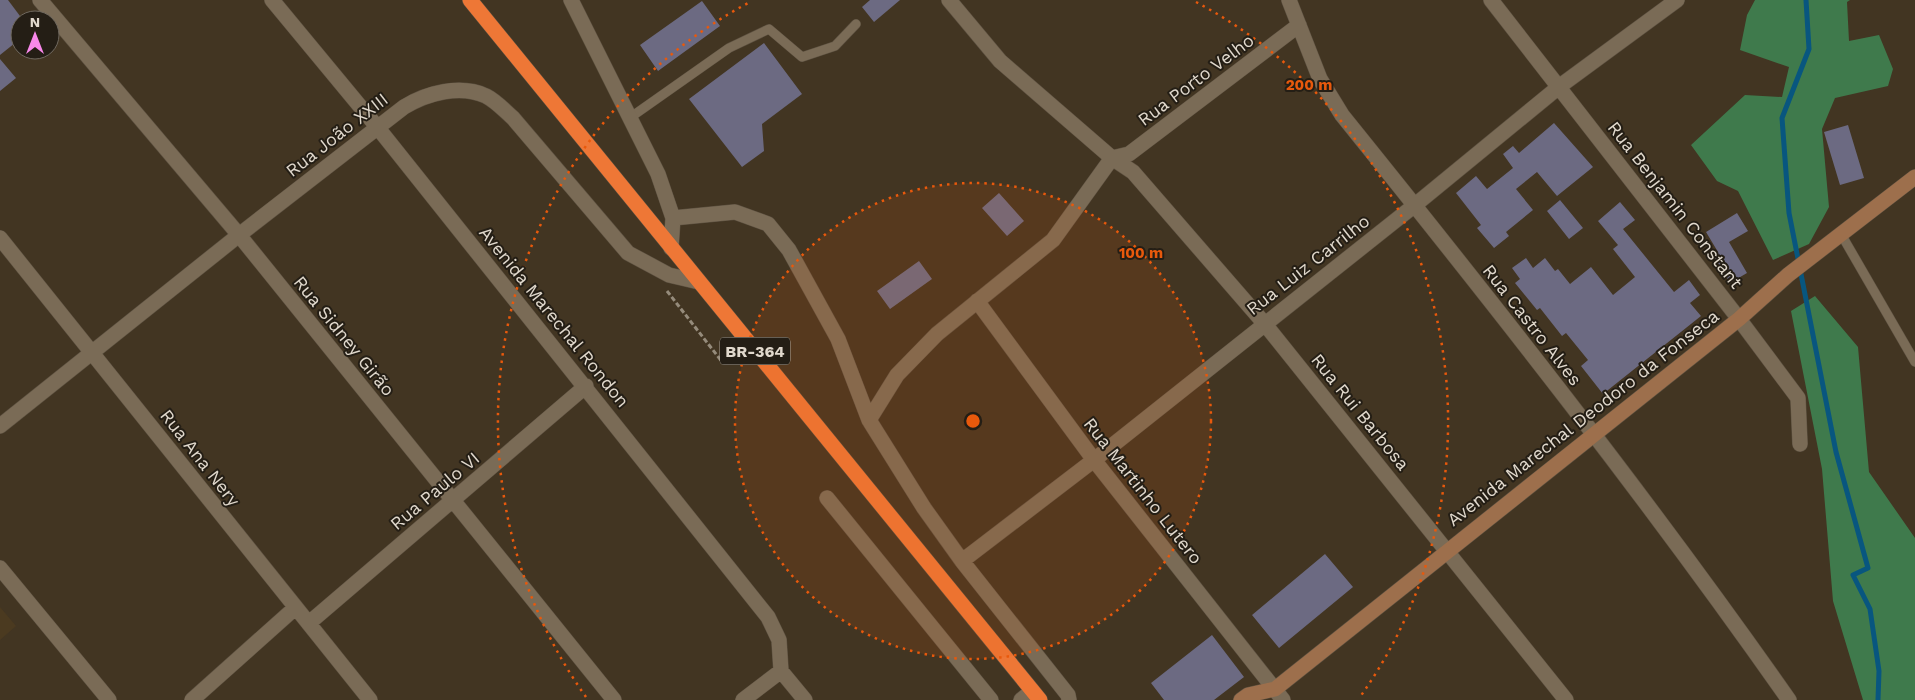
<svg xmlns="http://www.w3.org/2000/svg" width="1915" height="700" viewBox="0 0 1915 700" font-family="'Work Sans',sans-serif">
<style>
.built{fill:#4b3a20}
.forest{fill:#3f7a4c}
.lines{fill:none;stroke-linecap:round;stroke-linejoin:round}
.stream{stroke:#08567f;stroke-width:5}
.building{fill:#6c6a82}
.lane-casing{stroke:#5d5141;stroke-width:10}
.street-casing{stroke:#5d5141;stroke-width:16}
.secondary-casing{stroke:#5d5141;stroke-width:16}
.highway-casing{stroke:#5d5141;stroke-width:16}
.path{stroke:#958b7b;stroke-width:3;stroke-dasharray:5 2.5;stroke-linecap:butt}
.lane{stroke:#7a6b56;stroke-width:9}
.street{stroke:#7a6b56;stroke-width:15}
.secondary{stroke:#9d6f4c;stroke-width:15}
.highway{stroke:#ee7736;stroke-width:15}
.ring{fill:none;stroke:#e8590c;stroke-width:2.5;stroke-dasharray:2.5 5}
.labels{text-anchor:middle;stroke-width:4;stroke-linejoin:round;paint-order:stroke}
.shield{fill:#241e15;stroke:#a8a196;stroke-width:1}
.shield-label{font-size:16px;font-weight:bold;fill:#e1d9cd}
.street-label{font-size:18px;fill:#e1d9cd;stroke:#241e15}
.centre{fill:#e8590c;stroke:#241e15;stroke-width:2.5}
.ring-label{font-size:15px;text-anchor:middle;font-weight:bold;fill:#e8590c;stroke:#241e15;stroke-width:4;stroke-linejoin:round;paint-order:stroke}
</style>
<rect width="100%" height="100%" fill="#423522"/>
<path class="built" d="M0,607L16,626L0,640Z"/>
<path class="forest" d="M1755,0H1850L1847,2L1849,41L1879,35L1893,69L1888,86L1835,98L1822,129L1829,207L1809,244L1773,260L1738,191L1717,181L1691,145L1745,95L1782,97L1789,67L1740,50L1747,15Z
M1815,296L1858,347L1869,472L1915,538V700H1863L1833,601L1822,469L1791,311Z"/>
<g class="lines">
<path class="stream" d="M1806,0L1809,49L1782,118L1789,213L1836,452L1868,568L1853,575L1870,609L1879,671L1878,700"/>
</g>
<path class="building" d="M0,0H8L20,16V39L0,55Z
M870,0H900L874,22L862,7Z
M702,1L720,26L658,71L640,45Z
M764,43L802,94L762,124L764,151L742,167L689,99Z
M0,59L16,78L0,91Z
M1554,123L1593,167L1557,196L1537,172L1516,189L1533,210L1506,232L1509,236L1494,248L1477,228L1481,225L1456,193L1476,176L1487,189L1513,168L1503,154L1513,146L1519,153Z
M1848,125L1864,178L1840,185L1824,132Z
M999,193L1024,221L1007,236L982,208Z
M1560,200L1583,228L1569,239L1547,211Z
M1620,202L1635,220L1623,229L1674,292L1689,280L1700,295L1690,303L1701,316L1603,394L1581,366L1588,360L1566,333L1562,336L1540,308L1537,310L1515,283L1520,279L1512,268L1526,258L1533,268L1545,258L1555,271L1558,269L1570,284L1591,267L1613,295L1635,277L1613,249L1618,245L1598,221Z
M1737,213L1748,231L1729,242L1747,273L1730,283L1713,255L1718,252L1706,232Z
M919,261L932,279L890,309L877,291Z
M1325,554L1353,587L1279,648L1252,615Z
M1212,635L1244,677L1214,700H1164L1151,683Z"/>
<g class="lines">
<defs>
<path id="lane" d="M631,117L729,48L769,29L802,57L835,46L856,24
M1841,234L1915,362"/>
<path id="street" d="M40,0L239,235L614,700
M272,0L378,128L768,617L779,640L781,671
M571,0L658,174L673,218L671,248
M949,0L1000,61L1112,158L1133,172L1264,323L1566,700
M1289,0L1320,79L1342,115C1496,306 1648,499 1789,700
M1491,0L1739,319L1798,398L1800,444
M1112,158L1129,154L1299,25
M673,218L735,212L768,224L789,250L838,339L869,420L924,508L962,561L1068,695L1069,700
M0,238L370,700
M977,301L1094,460L1283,700
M869,420L897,375L937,334L1053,240L1112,158
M0,426L239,235L404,107C427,93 460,84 486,96C496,101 505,111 513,118L628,253L669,275L699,282
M827,498L991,700
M962,561L1094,460L1415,205L1560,86L1677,0
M0,568L109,700
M309,623L586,386
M781,671L805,700
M192,700L295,608
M743,700L781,671
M1021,700L1032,691"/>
<path id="secondary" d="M1241,700L1248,695L1275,689L1739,319L1788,275L1915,177"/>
<path id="highway" d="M470,0L1040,700"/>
</defs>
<use href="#lane" class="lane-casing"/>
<use href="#street" class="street-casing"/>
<use href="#secondary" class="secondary-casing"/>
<use href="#highway" class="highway-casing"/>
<path class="path" d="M667,291L723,363"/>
<use href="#lane" class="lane"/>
<use href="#street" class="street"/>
<use href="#secondary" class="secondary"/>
<use href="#highway" class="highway"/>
</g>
<circle cx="973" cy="421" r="238" fill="#e8590c" fill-opacity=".12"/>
<g class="ring">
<circle cx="973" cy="421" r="238"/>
<path d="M586 697A475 475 0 0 1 750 2M1196 2A475 475 0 0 1 1360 697"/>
</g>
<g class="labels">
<rect class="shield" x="720" y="337.5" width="70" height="27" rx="4"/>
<g class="shield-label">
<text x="755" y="357">BR-364</text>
</g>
<g class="street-label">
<text transform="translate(1196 80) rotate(-37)" y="6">Rua Porto Velho</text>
<text transform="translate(337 135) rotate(-38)" y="6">Rua João XXIII</text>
<text transform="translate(1675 205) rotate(52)" y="6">Rua Benjamin Constant</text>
<text transform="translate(1308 265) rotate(-38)" y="6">Rua Luiz Carrilho</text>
<text transform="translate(554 317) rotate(51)" y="6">Avenida Marechal Rondon</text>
<text transform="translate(1532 325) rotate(52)" y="6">Rua Castro Alves</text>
<text transform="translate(344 336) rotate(51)" y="6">Rua Sidney Girão</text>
<text transform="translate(1360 412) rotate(51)" y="6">Rua Rui Barbosa</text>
<text transform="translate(1583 418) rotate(-38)" y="6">Avenida Marechal Deodoro da Fonseca</text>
<text transform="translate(200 458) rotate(52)" y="6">Rua Ana Nery</text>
<text transform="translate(435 491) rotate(-40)" y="6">Rua Paulo VI</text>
<text transform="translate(1143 491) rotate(52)" y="6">Rua Martinho Lutero</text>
</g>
</g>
<circle cx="973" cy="421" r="8" class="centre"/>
<g class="ring-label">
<text x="1309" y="90">200 m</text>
<text x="1141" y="258">100 m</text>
</g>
<g transform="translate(35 35)"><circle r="24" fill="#241e15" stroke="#70695f"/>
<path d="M0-4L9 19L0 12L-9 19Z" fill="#f888ea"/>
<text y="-8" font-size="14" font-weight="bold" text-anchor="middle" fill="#e1d9cd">N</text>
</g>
</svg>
